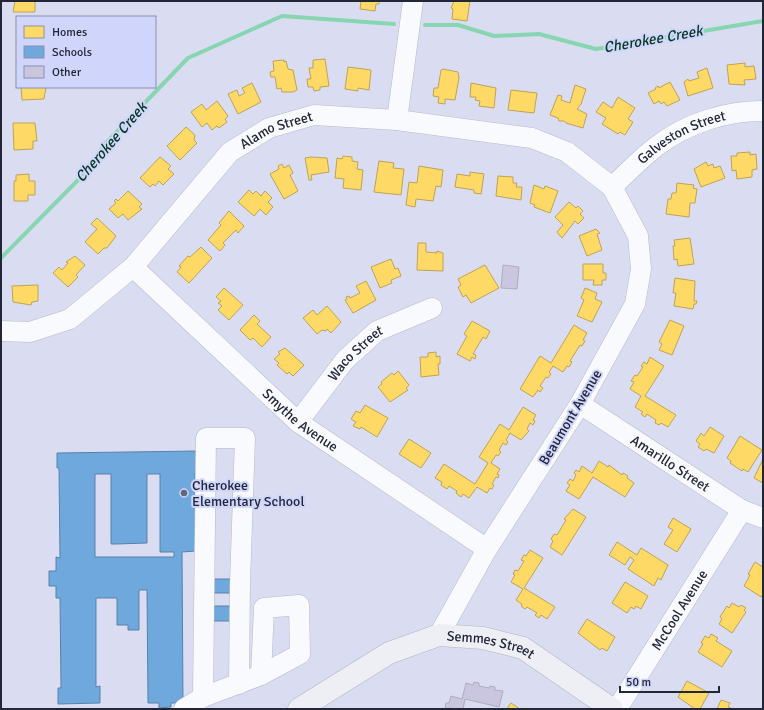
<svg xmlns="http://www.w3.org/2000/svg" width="764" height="710" viewBox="0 0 764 710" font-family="Signika,sans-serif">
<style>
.homes{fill:#ffd966;stroke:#bda358}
.schools{fill:#6fa8dc;stroke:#5881aa;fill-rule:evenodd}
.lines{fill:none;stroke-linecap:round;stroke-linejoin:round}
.stream{stroke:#88d5b2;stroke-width:4}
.building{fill:#cbc6e0;stroke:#aeadbe}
.minor-casing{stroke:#b7b9cb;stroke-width:21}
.major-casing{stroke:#b0b3c5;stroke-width:23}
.minor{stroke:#f9fafd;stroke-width:20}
.major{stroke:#eeeff5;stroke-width:22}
.poi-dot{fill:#636678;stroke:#d0d6fb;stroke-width:1.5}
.labels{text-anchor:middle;stroke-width:4;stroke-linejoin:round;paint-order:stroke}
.street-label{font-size:14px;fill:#232637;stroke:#d0d6fb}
.poi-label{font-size:14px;fill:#232637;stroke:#d0d6fb;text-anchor:start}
.water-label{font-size:15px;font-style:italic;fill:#063720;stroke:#d0d6fb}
</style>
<rect width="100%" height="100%" fill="#daddf1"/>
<path class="homes" d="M15,1H35V12H13Z
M361,1H379V4H376L375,11L360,9Z
M454,1H470L467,21L452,19L453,9L451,8Z
M325,59L329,86L320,87V90L314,91L313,87H308L307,79H311L309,68H313V60Z
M284,60V62L286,61L288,69L293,70L297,90L293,92H282L281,88L277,89L275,77H271L270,72L274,71L273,61Z
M745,63V67L754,66L756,79L744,80L745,85L729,84L727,65Z
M348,67L371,70L369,90L358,88V91L345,89Z
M707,68L713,88L688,96L684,82L688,79L689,81L699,78L697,72Z
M443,69L458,72L459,78L455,100L445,99V104L438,103L439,97L433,96L434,88H438L441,70Z
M670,82L680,100L667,106L664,102L661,104L659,101L654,104L648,93L656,89L655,88L658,86L659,88Z
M252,83L261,102L238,114L228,94L237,90L239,96L245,93L242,88Z
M471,83L496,88L494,108L479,106L480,101L475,100L476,97H470Z
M575,85L586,89L581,104L577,109L587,114L583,128L566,123L564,121H559L558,118L550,115L558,95L562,96L561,100L570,103Z
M21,87H46L44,99L22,100Z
M511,90L537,93L534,113L508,110Z
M618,97L635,108L628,119L633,122L625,135L620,132L618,134L602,124L606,118L596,112L603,102L612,108Z
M217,101L228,116L225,119L227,122L219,128L217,126L212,130L207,123L202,127L191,112L202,104L206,110Z
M13,123H35L37,141H33V149L14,150Z
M186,127L195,135L194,140L197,143L180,160L167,146Z
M750,152V155L756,154L757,169L752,170V177L737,179L736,170L732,171L731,156H737V153Z
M343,156L352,157V161L358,162L357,169L363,170L361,190L343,188L344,179L335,178L337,158L342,159Z
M160,157L171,166L168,169L174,174L163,185L159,181L155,186L153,184L150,187L140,178Z
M311,157L327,158L329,172L311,175L312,180H309L305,158Z
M379,161L394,163L393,168L404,169L401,195L374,192Z
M706,162L708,166L713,164L714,168L720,166L725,178L701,187L694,169Z
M282,164L284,168L289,165L293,173L290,175L298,191L284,199L270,174L279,169L278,166Z
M419,166L443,170L441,187L436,186L433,201L416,199L415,207L406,205L409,182L417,183Z
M470,172L484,174L481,194L474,193V190L455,187L457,174L470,176Z
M29,174V181H35V195H28V201H14V181H16V175Z
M498,176L513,177V183H517L516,187H522L521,200L496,196Z
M677,183L694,185L693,188L697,189L695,203H690L689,217L666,214L668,199H671L672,193H676Z
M534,185L544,189L545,186L558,191L550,213L534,207L535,205L530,203Z
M249,190L253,194L256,191L261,196L265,191L272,198L268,202L273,207L266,215L260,209L254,216L238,202Z
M128,191L142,204L139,207L142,209L128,220L123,214L118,218L109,209L116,203L114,201L116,199L118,201Z
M569,202L576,208L578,206L583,211L580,214L584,218L578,224L575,221L562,238L557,232L563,225L555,217Z
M229,211L244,226L238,233L236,230L223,243L225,245L220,251L208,240L221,225L219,223Z
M97,218L116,236L107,248H104L98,254L85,242L97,229L91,224Z
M596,229L600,233L597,234L602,250L587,256L579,236Z
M690,238L694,264L678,266L677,259L674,260L673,246H675L674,240Z
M418,243H426V252L437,253V251L443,253V271L417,270Z
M201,247L212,258L189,283L177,272L181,267L179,266L188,256L190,257Z
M75,256L85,265L76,275L78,277L68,287L53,273L59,267L62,270L68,263L66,262Z
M391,259L395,269L398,268L401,276L391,280L392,283L380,288L371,267Z
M583,264H603V273H606V280H602V285H593L594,280H583Z
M485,265L499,288L471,303L466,295L463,297L458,287L461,285L458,279Z
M675,278L695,281L694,301H697L696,304H694L693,309L674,306L676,293H673Z
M366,281L376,300L353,313L345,300L347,299L346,297L349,296L350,298L360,293L356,286Z
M38,285V301L32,302L31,305L13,302L12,286Z
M224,288L243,305L229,320L218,310L222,306L218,303L221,301L216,297Z
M585,288L597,293L595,299L602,302L592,322L577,316L584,300L581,298Z
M327,306L341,322L331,333L327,329L326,331L322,330L317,334L303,318L313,310L317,315Z
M254,315L260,321L257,324L271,337L262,347L253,338L250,340L240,330Z
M670,320L684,326L672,355L659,350L662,344L659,342Z
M472,321L490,331L486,339L483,337L473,354L476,355L475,359L472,357L470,361L457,354L467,336L464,334Z
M574,325L587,333L583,340L585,341L582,346L580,345L570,361L572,362L569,367L567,366L563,372L553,366L549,372L551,374L548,378L546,377L540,386L543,388L540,392L538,390L533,397L520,389L540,356L551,363Z
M285,348L304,365L293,376L289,372L287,374L277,365L279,363L274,359L280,354L278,352Z
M436,352V357L440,356V364H438L439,375L421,377L420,357H428V353Z
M650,357L664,366L645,396L676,415L668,427L661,423L659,425L655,423L656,420L647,414L645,417L641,414L643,412L635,407L641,396L630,389L634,382L631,381L635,375L637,376L643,367L641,366L644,362L647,364Z
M398,371L409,385L406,388L408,390L390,402L378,387L382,384L381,382L392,373L394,375Z
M365,405L388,418L377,437L361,427L360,429L353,426L356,422L351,419L356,411L360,413Z
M523,407L536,415L533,420L535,421L533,425L530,423L527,429L529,431L521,440L510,433L506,440L508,442L506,445L503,443L499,450L501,452L498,456L496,455L491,463L500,469L497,474L499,475L498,478L496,477L492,484L494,485L492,489L490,488L487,493L477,487L469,498L463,494L461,497L456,493L457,491L449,486L447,489L441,485L442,482L435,478L444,464L475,484L488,463L479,457L500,424L509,430Z
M710,427L724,436L714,453L706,449L704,451L698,447L700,444L696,441L701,433L704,436Z
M740,436L762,450L748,472L743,469L742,471L730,463L731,461L727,458Z
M409,439L431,453L421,468L399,454Z
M763,459V483L754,478Z
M599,461L608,467L609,465L622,475L623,473L628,476L627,478L634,483L625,497L593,477L579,499L566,491L570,485L567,483L570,479L573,481L576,475L574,473L576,470L579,472L582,466L592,473Z
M573,509L586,517L562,555L550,547L553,541L551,539L554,534L557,535L566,520L564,519Z
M673,518L691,529L677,552L664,544L673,530L668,527Z
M617,542L637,555L641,548L668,565L661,580L658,578L654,586L628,569L634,560L630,557L625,565L609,555Z
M530,550L543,558L524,588L555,607L547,619L541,615L539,618L535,615L537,613L527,607L525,609L521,606L522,604L516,600L523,589L511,582L515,575L513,574L515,570L518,571L524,561L521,560L524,555L526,556Z
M755,562L763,567V594L761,597L744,586L750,575L748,574Z
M625,582L648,596L641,609L636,606L634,609L631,607L627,613L612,603Z
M732,603L739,607L741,605L746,608L744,610L746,612L732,633L719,624L722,619L720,617L727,606L729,608Z
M587,619L615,637L607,651L602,648L600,650L578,633Z
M711,634L718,638L716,641L732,651L722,667L698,652L703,644L701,643L705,636L709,638Z
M687,681L709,693L700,709H695L678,697Z
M721,700L730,703L728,707L733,709H717Z
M511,703L520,709H507Z"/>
<path class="schools" d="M197,451V473H195L196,551L182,552L183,703H171V707L159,708V703H148L147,590H139V630H128V625H117V598H96V687L100,686V703L58,704V688H61L60,598H56V586H49V571H56V557L60,558L59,468H57V453ZM95,474H111V544H116L147,543V474H160V552H174V557H95Z
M212,579H234V593H212Z
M212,606H234V621H212Z"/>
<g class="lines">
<path class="stream" d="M425,25H458L494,36L539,34L596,49L763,21
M1,258L81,177L106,143L188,58L282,16L394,24"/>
</g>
<path class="building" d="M503,265L519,267L517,289L501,288Z
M474,682L479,683V686L489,688L490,686L495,687V690L503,691L499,707L465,699L463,709L445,708L446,703H449L451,696L462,699L466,683L473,685Z"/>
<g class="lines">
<defs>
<g id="minor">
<path d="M397,120L413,1"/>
<path id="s1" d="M612,187C627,173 641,158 657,146C687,123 726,111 763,111"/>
<path id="s2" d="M133,267L298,422L487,549"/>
<path id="s3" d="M1,331L30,332L70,319L133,267L230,152L269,128L314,115L397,120L532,138L567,152L612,187L638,236L641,269L635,304L580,404L487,549L439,635"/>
<path id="s4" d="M580,404L742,510L763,518"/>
<path id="s5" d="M298,422L345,360L377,331L432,308"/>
<path d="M203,697L206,438H245L240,583L239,684"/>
<path d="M184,709L203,697L261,675L300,654L299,605L264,608L261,675"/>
<path id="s6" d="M617,709L742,510"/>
</g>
<g id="major">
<path id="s7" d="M299,709L389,653L439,635L483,638L523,648L612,709"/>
</g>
</defs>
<use href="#minor" class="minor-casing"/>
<use href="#major" class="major-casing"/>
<use href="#minor" class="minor"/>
<use href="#major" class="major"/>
</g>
<circle class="poi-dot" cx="184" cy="493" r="4"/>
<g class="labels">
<g class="street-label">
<text dy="5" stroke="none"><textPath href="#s3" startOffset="355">Alamo Street</textPath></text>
<text dy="5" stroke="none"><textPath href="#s1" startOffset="87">Galveston Street</textPath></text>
<text dy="5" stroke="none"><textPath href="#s5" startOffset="90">Waco Street</textPath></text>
<text transform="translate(570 417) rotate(-59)" y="5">Beaumont Avenue</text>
<text dy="5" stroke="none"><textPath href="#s2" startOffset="227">Smythe Avenue</textPath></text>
<text dy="5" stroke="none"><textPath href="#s4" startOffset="108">Amarillo Street</textPath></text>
<text dy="5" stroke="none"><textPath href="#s6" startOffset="117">McCool Avenue</textPath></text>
<text dy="5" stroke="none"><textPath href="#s7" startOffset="212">Semmes Street</textPath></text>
</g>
<g class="poi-label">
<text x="192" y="490">Cherokee<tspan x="192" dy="16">Elementary School</tspan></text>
</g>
<g class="water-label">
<text transform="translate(653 39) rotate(-10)" y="5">Cherokee Creek</text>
<text transform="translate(111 142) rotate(-49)" y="5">Cherokee Creek</text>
</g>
</g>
<rect width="764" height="710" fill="none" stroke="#232637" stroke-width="4"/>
<rect x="16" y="16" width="140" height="72" fill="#d0d6fb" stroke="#8b90ad"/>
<rect x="24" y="26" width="20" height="12" fill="#ffd966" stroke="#8b90ad"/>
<text x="52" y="36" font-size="12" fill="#232637">Homes</text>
<rect x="24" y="46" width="20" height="12" fill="#6fa8dc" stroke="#8b90ad"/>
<text x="52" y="56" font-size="12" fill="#232637">Schools</text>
<rect x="24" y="66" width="20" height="12" fill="#cbc6e0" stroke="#8b90ad"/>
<text x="52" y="76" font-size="12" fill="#232637">Other</text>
<path d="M620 686v6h99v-6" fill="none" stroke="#232637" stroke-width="2"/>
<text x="626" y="686" font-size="12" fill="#232637" stroke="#d0d6fb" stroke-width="3" paint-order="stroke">50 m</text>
</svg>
